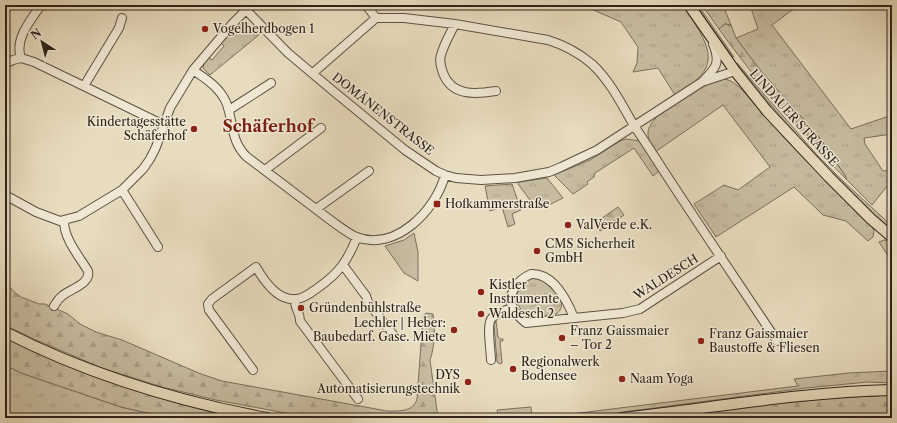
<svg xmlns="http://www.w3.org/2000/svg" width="897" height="423" viewBox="0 0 897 423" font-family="'Libre Caslon Text',serif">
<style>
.grass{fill:url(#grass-tufts);stroke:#7a705e}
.forest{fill:url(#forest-firs);stroke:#7a705e}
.green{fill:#c8bda2;stroke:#7a705e}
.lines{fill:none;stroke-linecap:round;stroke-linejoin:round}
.minor-casing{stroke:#5c5144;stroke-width:10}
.major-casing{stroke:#2d231b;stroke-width:12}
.minor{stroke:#f0e8d5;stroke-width:8}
.major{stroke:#e8dcbe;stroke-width:10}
.poi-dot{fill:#8f2418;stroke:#f0e8d5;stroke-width:1.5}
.labels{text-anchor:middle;stroke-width:3;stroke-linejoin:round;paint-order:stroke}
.poi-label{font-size:12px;fill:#2d231b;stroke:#f0e8d5;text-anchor:start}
.street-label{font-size:12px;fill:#2d231b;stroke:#f0e8d5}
.district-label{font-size:16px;font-weight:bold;fill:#7a1f14;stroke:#f0e8d5}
</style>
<defs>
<pattern id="grass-tufts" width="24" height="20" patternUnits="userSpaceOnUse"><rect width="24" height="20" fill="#c8bda2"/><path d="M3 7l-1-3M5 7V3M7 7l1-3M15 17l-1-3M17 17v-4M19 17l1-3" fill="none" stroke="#aca28b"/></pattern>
<pattern id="forest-firs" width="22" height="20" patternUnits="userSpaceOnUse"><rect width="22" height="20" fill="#c8bda2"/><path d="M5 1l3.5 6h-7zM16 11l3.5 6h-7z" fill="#aca28b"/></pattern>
</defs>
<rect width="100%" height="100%" fill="#e8dcbe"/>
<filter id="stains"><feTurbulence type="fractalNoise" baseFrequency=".005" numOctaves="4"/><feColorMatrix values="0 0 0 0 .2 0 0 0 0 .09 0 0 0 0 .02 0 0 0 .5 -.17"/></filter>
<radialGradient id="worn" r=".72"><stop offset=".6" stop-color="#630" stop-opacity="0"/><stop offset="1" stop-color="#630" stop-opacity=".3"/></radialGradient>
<path class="grass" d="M582,5H683C694,24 720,53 702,74C696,83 683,89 675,95L658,68L633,72L637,63L638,47L621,22Z
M696,5H698L734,57L732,56Z
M702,5H723L731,25L725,24L719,29Z
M750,5H799L772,25L851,129L892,115V134L864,138L865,144L883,171L892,170V180L872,205L846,179V177L819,137L760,70L736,38L758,29Z
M238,25C247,25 253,28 260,34L210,75L203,68L204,63L209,58L212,60L224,46L220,42L233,26Z
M737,63L817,155L844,182L892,226V230C874,215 857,198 841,182C804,144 769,105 737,63Z
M725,79C739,82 748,98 758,108C793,150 833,188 872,226L874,231L873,237L868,241L846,221L823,215L794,187L716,237L694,204L724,185L738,190L770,167L723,105L655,152C646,136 644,129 659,115C678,103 702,83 725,79Z
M626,139L640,141L659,171L653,176L634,148L595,173L594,177L587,182L588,184L573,194L554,175L590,160L620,141Z
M547,178L563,198L549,205L546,201L536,208L518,184L519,182Z
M512,184L521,210L512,214L515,224L508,227L502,207L490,211L485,186Z
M884,240L889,241L892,243V262L879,242Z
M537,277C549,281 574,306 554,315C550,316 546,316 542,316C538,317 533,318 530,316C518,312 512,295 521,286C525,281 531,279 537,277Z
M496,321L498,337L500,339H503V341H500L502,363L500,364L497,362L494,325Z
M5,365L21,373L121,407L169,418H5Z
M892,371V383L868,382L806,388L609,414L565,418H539L798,386L794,379L849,373Z
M531,407L532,418H476L498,415L497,410Z"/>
<path class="forest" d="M725,24L731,25L736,38L760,70L819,137L846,177V179C800,132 757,82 719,29Z
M618,207L624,215L600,231L595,223Z
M5,281L14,292L21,297L39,304H45L68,314L80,324L96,332L122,340L201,374L222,381L387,411C400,411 413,412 417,399L423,316L426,313L433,314C435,328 435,346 430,360L438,418H319L280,412L216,400L162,387L102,368L36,340L5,325Z
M5,338C54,361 108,383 160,398C184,406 209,411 234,418H169L121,407L21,373L5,365Z
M892,395V418H648L807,399Z"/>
<path class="green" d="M414,233L418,252V281L404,273L385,246L404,240Z"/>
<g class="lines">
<defs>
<path id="minor" d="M243,5L246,10L288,53L332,90L405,150L436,171L445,175L456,178L481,180L515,178L549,172L561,167L597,150L702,82C716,68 721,63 713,44
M366,5L376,18H404L455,24L548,40C564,45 579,53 592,64C610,81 621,103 633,124C641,136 649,148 656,159C696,221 737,281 777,341
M455,24C450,34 444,44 441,55C439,61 441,67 443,73C452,97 476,94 496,91
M21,58L34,62L164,125
M21,58C14,39 31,20 41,5
M5,64L13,60L21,58
M193,70C206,79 219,87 226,102C234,122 230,141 247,157L333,222C340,227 348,233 356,237C396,252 436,210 445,175
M313,73L376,18
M705,81L735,71
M84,86L119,28L122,18
M229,110L271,83
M265,170L321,128
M122,190L158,247
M5,195L36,212L60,221L79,216L122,190L143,169L150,159L156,147L170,108L193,70L233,23L246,10
M316,209L369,171
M343,265L366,296L368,302L394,336
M531,274C553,273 567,300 574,318L526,323C521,319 515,313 512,307C507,293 519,279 531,274Z
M295,299C294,310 300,310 300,321L358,399
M54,306C56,303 58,299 62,296C70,289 91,284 88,271C79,256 64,239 64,221
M574,318L623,313L640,309L721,256
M491,360C491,351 486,323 492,318C497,313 507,310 513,307
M253,370L209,310L208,304L212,299L256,267C264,281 278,302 297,299C305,298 312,292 319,287C339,273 348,260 357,237"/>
<path id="major" d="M689,5L735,71L767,111L829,177L871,219L892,237
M5,332C87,374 176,401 267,418
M622,418C712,408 801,392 892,390"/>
</defs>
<use href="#minor" class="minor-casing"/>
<use href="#major" class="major-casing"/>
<use href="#minor" class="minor"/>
<use href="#major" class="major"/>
</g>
<g class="poi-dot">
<circle cx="205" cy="29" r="4"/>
<circle cx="194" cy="129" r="4"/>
<rect x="433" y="200" width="8" height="8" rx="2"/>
<circle cx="568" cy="225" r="4"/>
<circle cx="537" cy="251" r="4"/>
<circle cx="481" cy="292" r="4"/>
<circle cx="301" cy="308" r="4"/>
<circle cx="481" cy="314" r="4"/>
<circle cx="454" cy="330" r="4"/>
<circle cx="562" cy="338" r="4"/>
<circle cx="701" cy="341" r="4"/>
<circle cx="513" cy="369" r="4"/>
<circle cx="622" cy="379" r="4"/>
<circle cx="468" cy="382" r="4"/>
</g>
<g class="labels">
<g class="poi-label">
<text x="213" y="33">Vogelherdbogen 1</text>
<text x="186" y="126" text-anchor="end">Kindertagesstätte<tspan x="186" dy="14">Schäferhof</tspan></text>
<text x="445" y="208">Hofkammerstraße</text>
<text x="576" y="229">ValVerde e.K.</text>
<text x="545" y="248">CMS Sicherheit<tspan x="545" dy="14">GmbH</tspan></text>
<text x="489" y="289">Kistler<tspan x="489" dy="14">Instrumente</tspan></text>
<text x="309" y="312">Gründenbühlstraße</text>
<text x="489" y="318">Waldesch 2</text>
<text x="446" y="327" text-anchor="end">Lechler | Heber:<tspan x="446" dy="14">Baubedarf. Gase. Miete</tspan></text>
<text x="570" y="335">Franz Gaissmaier<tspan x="570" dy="14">– Tor 2</tspan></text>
<text x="709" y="338">Franz Gaissmaier<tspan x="709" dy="14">Baustoffe &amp; Fliesen</tspan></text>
<text x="521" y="366">Regionalwerk<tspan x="521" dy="14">Bodensee</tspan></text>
<text x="460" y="379" text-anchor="end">DYS<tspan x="460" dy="14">Automatisierungstechnik</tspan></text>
<text x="630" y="383">Naam Yoga</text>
</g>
<g class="street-label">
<text transform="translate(383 114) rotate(38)" y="4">DOMÄNENSTRASSE</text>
<text transform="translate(794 118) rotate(48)" y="4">LINDAUER STRASSE</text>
<text transform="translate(666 277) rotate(-32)" y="4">WALDESCH</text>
</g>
<g class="district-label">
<text x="268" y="132">Schäferhof</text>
</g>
</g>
<rect width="897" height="423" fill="none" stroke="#e8dcbe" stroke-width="20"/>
<rect x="6" y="6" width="885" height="411" fill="none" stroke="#2d231b" stroke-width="2"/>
<rect x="10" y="10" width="877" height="403" fill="none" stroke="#2d231b"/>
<g transform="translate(42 42) rotate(324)" stroke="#f0e8d5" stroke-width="3" paint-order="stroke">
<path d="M0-3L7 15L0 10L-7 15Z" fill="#2d231b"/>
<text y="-6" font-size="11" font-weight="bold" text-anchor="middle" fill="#2d231b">N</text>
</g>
<rect width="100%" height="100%" filter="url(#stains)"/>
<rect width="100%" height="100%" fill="url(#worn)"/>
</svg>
